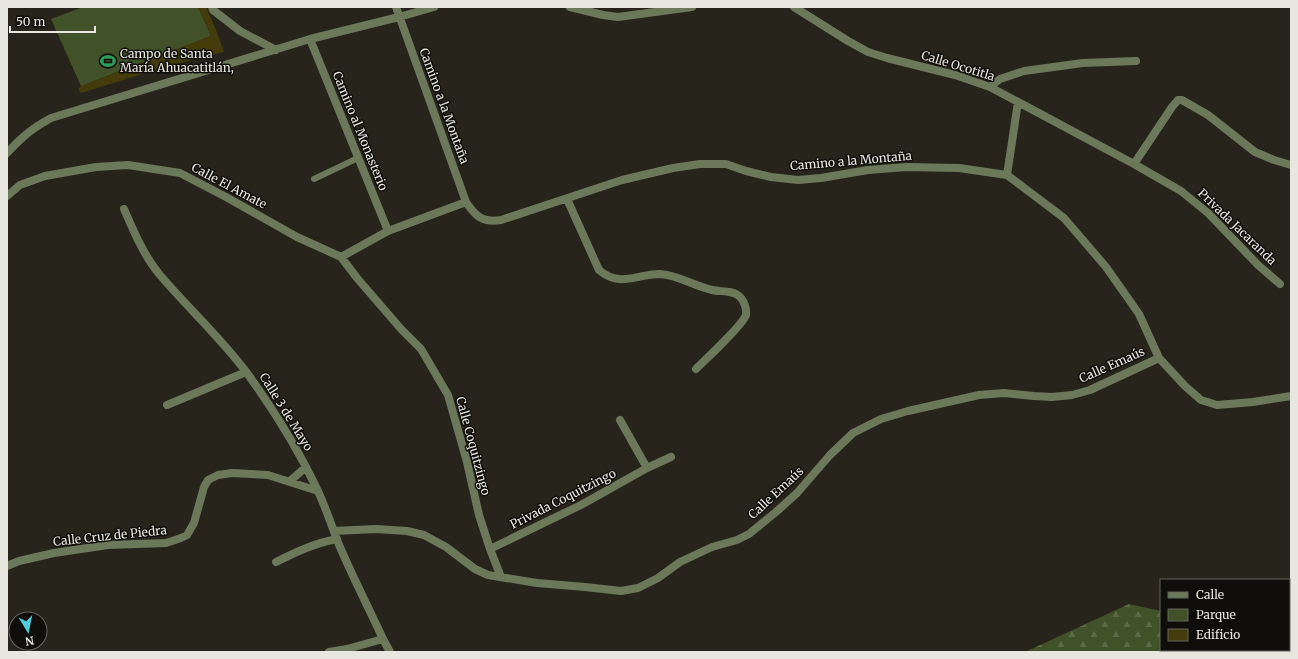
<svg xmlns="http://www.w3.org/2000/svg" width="1298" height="659" viewBox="0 0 1298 659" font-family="Merriweather,serif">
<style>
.forest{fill:url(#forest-firs)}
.green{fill:#415228}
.building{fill:#453c0c}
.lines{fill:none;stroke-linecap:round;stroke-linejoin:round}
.lane{stroke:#6b795a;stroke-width:6}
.street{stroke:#6b795a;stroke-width:8}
.labels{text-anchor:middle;stroke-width:3;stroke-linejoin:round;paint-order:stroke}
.poi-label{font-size:12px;fill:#e7e6df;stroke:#0f0e0a;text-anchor:start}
.street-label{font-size:12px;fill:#e7e6df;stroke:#0f0e0a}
</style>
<defs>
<pattern id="forest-firs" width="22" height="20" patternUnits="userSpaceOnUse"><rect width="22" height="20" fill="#415228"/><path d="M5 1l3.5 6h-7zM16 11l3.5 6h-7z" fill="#5c6b47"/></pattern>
</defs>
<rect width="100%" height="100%" fill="#27251b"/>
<path class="forest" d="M1129,604L1161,611V650H1289V640H1291V652H1025Z"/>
<path class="green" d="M83,7H198L211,36L81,86L51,19Z"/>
<path class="building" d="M198,7H206L216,30L224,52L168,66L81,93L78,89L81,86L211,36Z"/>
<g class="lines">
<path class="lane" d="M314,179L358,158"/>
<path class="street" d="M212,7L213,10L240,31L276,50
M396,7L466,202C476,217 483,223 501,220L622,180L673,168L700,164H726L746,171L771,177L798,180L821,178L868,170L906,167L959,168L1007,175L1064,218L1106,267L1139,314L1159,358L1185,386L1201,400L1217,405L1253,402L1291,396
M570,7L603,15L618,17L692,7
M794,7L848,41L868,52L887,58L955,75L990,87L1134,164L1181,191L1208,213L1258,265L1280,284
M310,39L388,231
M990,87L1000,79L1024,71L1083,63L1136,61
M7,153C22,137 31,129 51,118L310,39L399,17L434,7
M1134,164L1172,107L1178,100H1182L1208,115L1255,152L1274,160L1291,165
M1007,175L1018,102
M7,196L20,185L45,176L96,167L128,165L180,173L226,197L297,237L341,257L357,278L401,329L421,349L448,395L467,462L479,515L490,549L501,577
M567,199L599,270C620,288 636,274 660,274C678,275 694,286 712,290C720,292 732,290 739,296C744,300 747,309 746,315C743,325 706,359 696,369
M124,209C134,232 144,256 160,275C188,308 221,338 247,373C273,409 298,449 317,489C325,506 331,523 337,540C351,574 368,606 383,639L390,652
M341,257L388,231L466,202
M167,405L246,372
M620,420L647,468
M290,481L306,467
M334,531L376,529L407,531L424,535L446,547L475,569L488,575L537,583L585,587L621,591L638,588L658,578L680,562L712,547L737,540L749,534L776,512L797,493L830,455L853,433L881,419L908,411L979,395L1004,393L1034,396L1052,397L1072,395L1090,390L1159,358
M490,549L581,505L647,468L671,457
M276,562C296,552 315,543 337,539
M7,566L19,561L54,553L108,545L166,543L181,538L187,535L194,523L204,487L208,480L218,475L232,473L268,475L318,491
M329,652L347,649L383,639"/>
</g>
<defs>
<symbol id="stadium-bare" viewBox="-9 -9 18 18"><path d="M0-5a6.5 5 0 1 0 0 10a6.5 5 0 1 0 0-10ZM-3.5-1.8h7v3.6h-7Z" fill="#2e9e5b" stroke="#0f0e0a" stroke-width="2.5" paint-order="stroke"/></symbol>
</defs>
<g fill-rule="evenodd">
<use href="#stadium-bare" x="97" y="50" width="22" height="22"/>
</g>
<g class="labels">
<g class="poi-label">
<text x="120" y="58">Campo de Santa<tspan x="120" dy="14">María Ahuacatitlán,</tspan></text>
</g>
<g class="street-label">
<text transform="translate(958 66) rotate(17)" y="4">Calle Ocotitla</text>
<text transform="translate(444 106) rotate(70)" y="4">Camino a la Montaña</text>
<text transform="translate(360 131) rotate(68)" y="4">Camino al Monasterio</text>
<text transform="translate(851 161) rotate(-5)" y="4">Camino a la Montaña</text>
<text transform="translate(229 186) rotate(28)" y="4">Calle El Amate</text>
<text transform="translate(1237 227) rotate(44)" y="4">Privada Jacaranda</text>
<text transform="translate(1112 365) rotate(-24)" y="4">Calle Emaús</text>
<text transform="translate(286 412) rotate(58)" y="4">Calle 3 de Mayo</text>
<text transform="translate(473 446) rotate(75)" y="4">Calle Coquitzingo</text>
<text transform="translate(776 493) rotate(-43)" y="4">Calle Emaús</text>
<text transform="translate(563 499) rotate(-27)" y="4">Privada Coquitzingo</text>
<text transform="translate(110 536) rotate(-6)" y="4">Calle Cruz de Piedra</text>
</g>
</g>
<rect width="1298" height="659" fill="none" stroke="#e7e6df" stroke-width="16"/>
<rect x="1160" y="579" width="130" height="72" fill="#0f0e0a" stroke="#65645f"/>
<rect x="1168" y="592" width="20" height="6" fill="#6b795a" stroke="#65645f"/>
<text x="1196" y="599" font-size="12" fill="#e7e6df">Calle</text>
<rect x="1168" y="609" width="20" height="12" fill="#415228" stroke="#65645f"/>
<text x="1196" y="619" font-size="12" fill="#e7e6df">Parque</text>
<rect x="1168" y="629" width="20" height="12" fill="#453c0c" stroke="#65645f"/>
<text x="1196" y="639" font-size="12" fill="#e7e6df">Edificio</text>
<g transform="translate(28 631) rotate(170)"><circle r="19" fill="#0f0e0a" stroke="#65645f"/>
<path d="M0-3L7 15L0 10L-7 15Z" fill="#52cbd8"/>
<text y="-6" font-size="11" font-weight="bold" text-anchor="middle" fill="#e7e6df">N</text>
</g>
<path d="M10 26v6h85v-6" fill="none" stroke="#e7e6df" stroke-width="2"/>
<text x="16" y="26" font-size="12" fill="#e7e6df" stroke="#0f0e0a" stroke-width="3" paint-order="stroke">50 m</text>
</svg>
